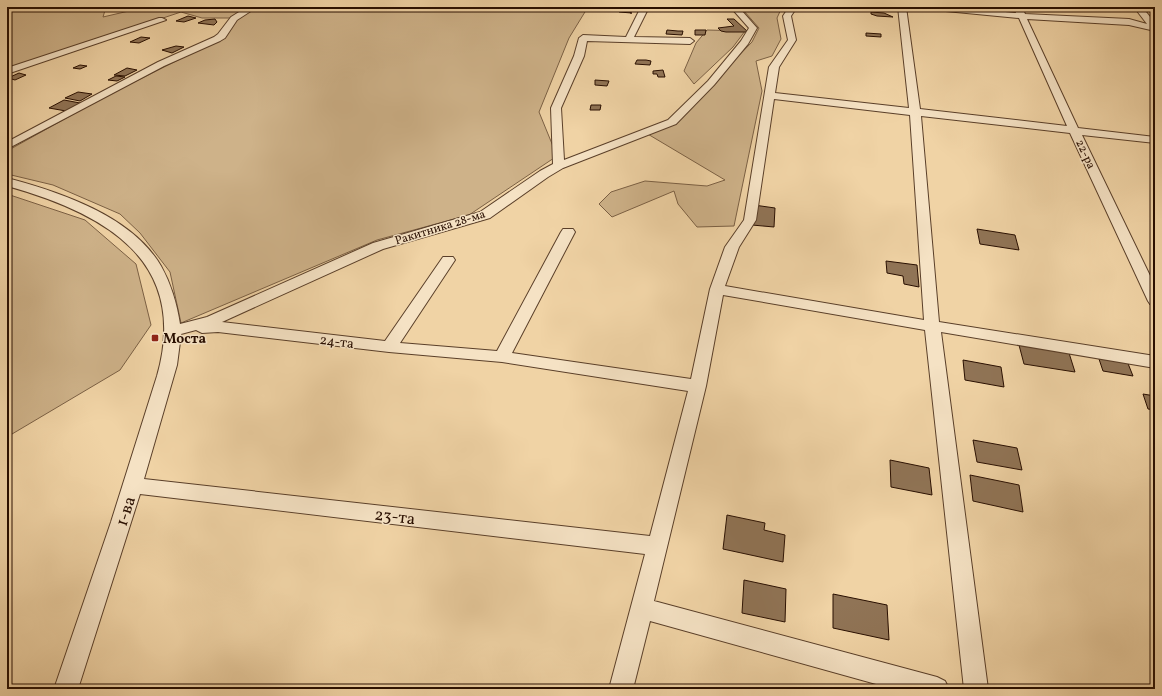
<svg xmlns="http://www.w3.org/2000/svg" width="1162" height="696" viewBox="0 0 1162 696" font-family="Vollkorn,serif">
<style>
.green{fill:#ceb289;stroke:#7b6044}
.building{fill:#907456;stroke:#280e00}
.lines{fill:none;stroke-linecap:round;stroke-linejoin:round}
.minor-casing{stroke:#5a3f29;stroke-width:2}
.minor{fill:#f5e2c4;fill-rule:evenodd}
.poi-dot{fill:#8f2418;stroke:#f5e2c4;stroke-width:1.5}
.labels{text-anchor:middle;stroke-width:3;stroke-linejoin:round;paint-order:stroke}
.far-street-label{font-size:12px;fill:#280e00;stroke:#f5e2c4}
.poi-label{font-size:14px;font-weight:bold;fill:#280e00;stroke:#f5e2c4;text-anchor:start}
.street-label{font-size:14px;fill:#280e00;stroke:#f5e2c4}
.near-street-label{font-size:17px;fill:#280e00;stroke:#f5e2c4}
</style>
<rect width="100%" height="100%" fill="#f0d3a5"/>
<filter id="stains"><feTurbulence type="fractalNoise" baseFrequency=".005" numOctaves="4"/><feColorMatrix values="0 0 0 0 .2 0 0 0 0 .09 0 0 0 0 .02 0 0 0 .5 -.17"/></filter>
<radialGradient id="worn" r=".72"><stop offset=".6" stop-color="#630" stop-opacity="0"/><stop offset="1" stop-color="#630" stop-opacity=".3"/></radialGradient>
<path class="green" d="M7,7H106L103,17L146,7H588L569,38L539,112L557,156L469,215L377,240L181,323L170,272L140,233L120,214L53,185L7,174V151L104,97L226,36L235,18H202L181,12L7,70Z
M745,7H782L777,18L781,39L772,56L756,61L762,91L734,226L697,227L678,204L674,191L612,217L599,204L611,192L645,181L707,186L725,180L646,133L673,123L752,42L759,28L744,11Z
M707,30L745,31L733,47L694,84L684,71L696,43Z
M7,194L85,220L136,264L151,325L120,370L7,437Z"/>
<path class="building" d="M824,8L834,9L836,11H818V9Z
M620,9L631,10L630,13H632L619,12Z
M871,12L884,13L893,17L877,16L871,14Z
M188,16L196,18L184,22L176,21Z
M215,19L217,22L214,25L198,23L205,20Z
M727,19H734L748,32H726L721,31L718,28L734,26Z
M667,30L678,31H683L682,35L666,34Z
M695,30H706L705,35H695Z
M866,33L881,34V37L866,36Z
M141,37L150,38L139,43L130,42Z
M176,46L184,47L172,53L162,50Z
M637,60H646L651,61L650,65L635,64Z
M80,65L87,66L80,69L73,68Z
M127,68L137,70L125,76L114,75Z
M663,70L665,77H658L657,74H653V71Z
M19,73L26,75L15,80L8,78Z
M116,76L125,77L117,81L108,80Z
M595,80L609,81L607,86L595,85Z
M78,92L92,94L80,101L65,98Z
M64,100L80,103L66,111L49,108Z
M591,105H601L600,110H590Z
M754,205L775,208L774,227L752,225Z
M977,229L1015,235L1019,250L980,244Z
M886,261L917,265L919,287L904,284L903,276L887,273Z
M1019,345L1069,353L1075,372L1024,364Z
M1098,356L1127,361L1133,376L1103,371Z
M963,360L1001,367L1004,387L965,380Z
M1143,394L1155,396V410L1148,409Z
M973,440L1017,448L1022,470L977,462Z
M890,460L929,468L932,495L891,487Z
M970,475L1019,485L1023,512L973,501Z
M727,515L765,523L764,530L785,535L783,562L723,549Z
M744,580L786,589L785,622L742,613Z
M833,594L887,605L889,640L833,628Z"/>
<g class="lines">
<defs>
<path id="minor" d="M247,7H257L237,20L225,38L220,41L164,66L7,149V142L158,62L214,37L218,34L231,17Z
M641,7H649L634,37L690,38L694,41L690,44L587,41L584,56L561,108L564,160L668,120L708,81L741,41L749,28L734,11L736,7H744L742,11L757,28L748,44L714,85L676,124L563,168L548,177L490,218L383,249L222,322L385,341L443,257H453L455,260L400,343L497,351L561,232L563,229H573L575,232L512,353L691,379L710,289L725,247L744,220L769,67L788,40L783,16L789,7H797L791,16L796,40L779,67L775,93L909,108L898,7H906L920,109L1067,126L1019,18L925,9L921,7H951L1016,13L1014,7H1022L1025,14L1129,19L1147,24L1134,7H1142L1155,23V31L1129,25L1027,19L1078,128L1155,137V143L1082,135L1155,286V306L1150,304L1148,301L1070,133L921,116L939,322L1155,356V368L941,332L988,689H964L925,330L723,295L706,386L654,601L937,677L945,681L949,689H894L650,621L633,689H609L645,554L140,494L78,689H54L111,522L157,376C190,260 104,213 7,186V178C60,192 132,216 161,266C171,284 177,304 180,324L207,317L373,243L480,212L540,171L553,164L551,108L574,56L579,38L583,35L626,37ZM774,99L910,115L924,320L725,286L739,247L756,220ZM196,330L202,333L218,332L389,352L502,362L688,391L650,536L144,479L177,365L181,334Z
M159,18H162L166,20L7,74V68Z"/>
</defs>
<use href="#minor" class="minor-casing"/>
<use href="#minor" class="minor"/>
</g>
<rect class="poi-dot" x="151" y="334" width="8" height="8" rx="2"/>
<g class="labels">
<g class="far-street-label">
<text transform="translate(1086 154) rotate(65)" y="4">22-ра</text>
<text transform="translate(440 227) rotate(-17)" y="4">Ракитника 28-ма</text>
</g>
<g class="poi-label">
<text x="163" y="343">Моста</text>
</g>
<g class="street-label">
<text transform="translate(337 341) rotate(7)" y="5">24-та</text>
</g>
<g class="near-street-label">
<text transform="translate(125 511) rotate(-72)" y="6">1-ва</text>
<text transform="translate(395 516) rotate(7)" y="6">23-та</text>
</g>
</g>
<rect width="1162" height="696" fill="none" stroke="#f0d3a5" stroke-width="24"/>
<rect x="8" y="8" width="1146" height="680" fill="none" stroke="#280e00" stroke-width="2"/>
<rect x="12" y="12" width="1138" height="672" fill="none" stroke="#280e00"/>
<rect width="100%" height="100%" filter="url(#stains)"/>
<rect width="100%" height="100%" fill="url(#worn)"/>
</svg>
